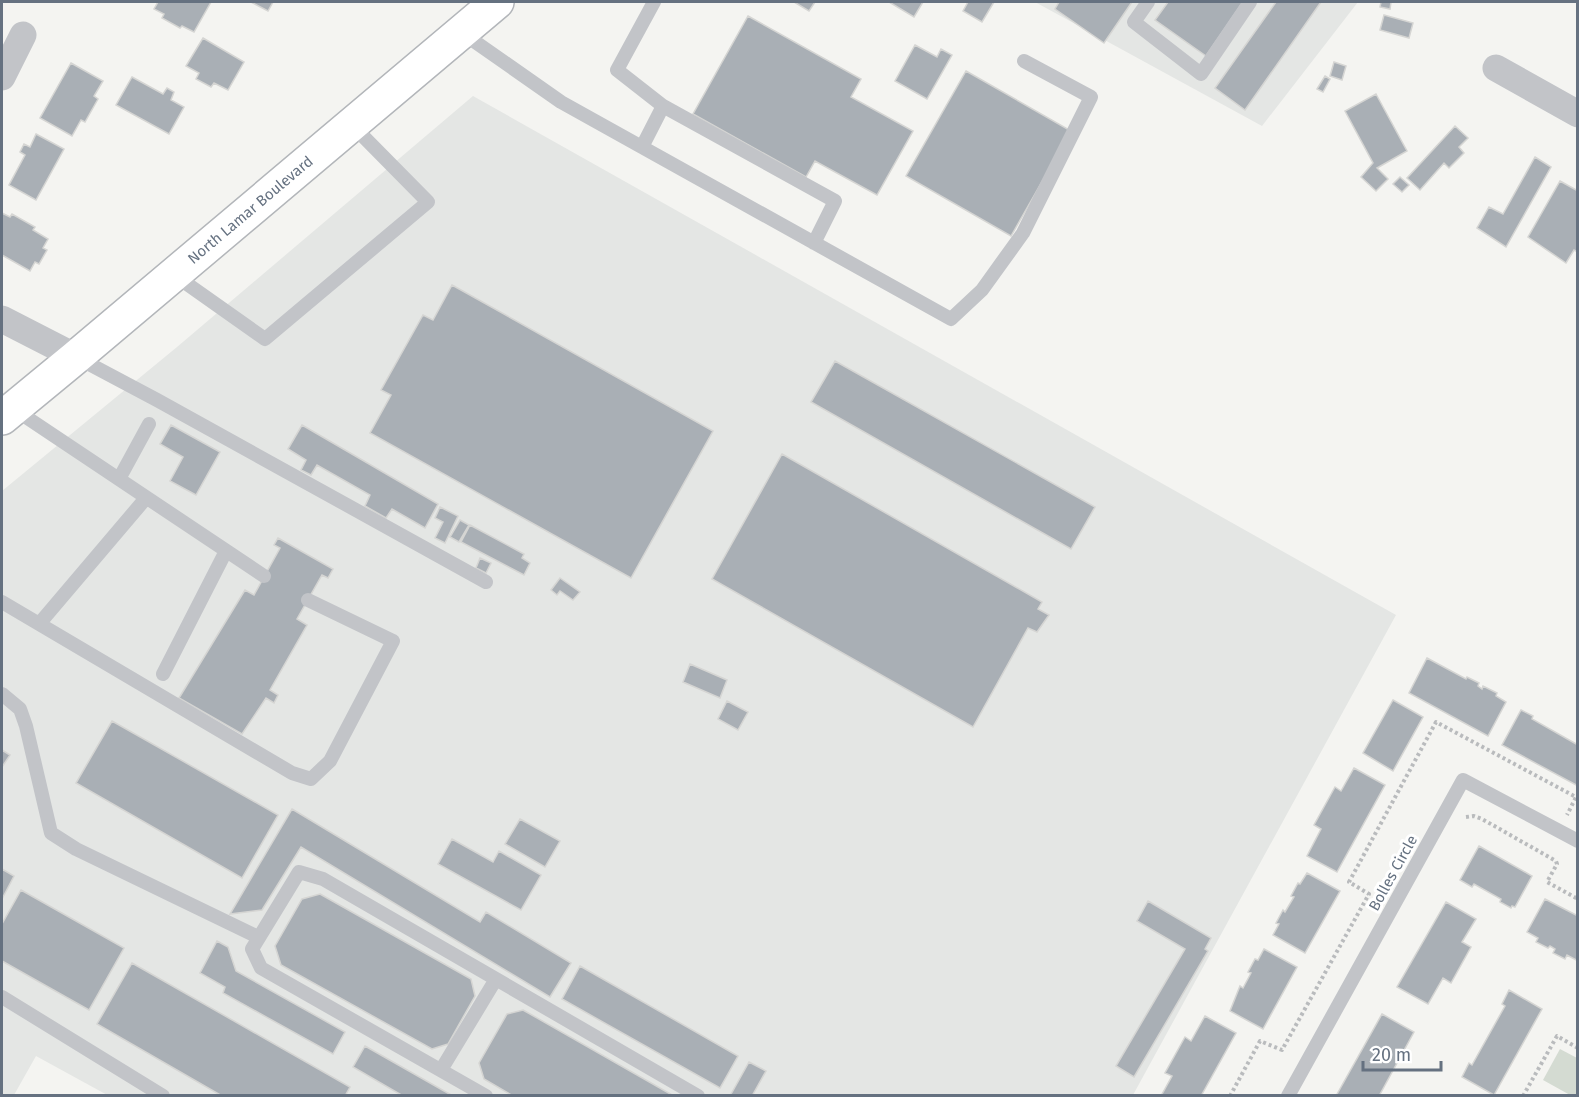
<svg xmlns="http://www.w3.org/2000/svg" width="1579" height="1097" viewBox="0 0 1579 1097" font-family="'Fira Sans',sans-serif">
<style>
.built{fill:#e4e6e4}
.green{fill:#d4dbd2}
.building{fill:#a9afb5;stroke:#d5d5d3;stroke-width:1.5}
.lines{fill:none;stroke-linecap:round;stroke-linejoin:round}
.primary-casing{stroke:#b3b6ba;stroke-width:36}
.path{stroke:#b9bbbd;stroke-width:4;stroke-dasharray:3 3;stroke-linecap:butt}
.service{stroke:#c2c4c8;stroke-width:14}
.minor{stroke:#c2c4c8;stroke-width:27}
.primary{stroke:#fff;stroke-width:33}
.labels{text-anchor:middle;stroke-width:6;stroke-linejoin:round;paint-order:stroke}
.street-label{font-size:15px;fill:#657180;stroke:#fff}
</style>
<rect width="100%" height="100%" fill="#f4f4f1"/>
<path class="built" d="M1035,2H1358L1262,126Z
M473,96L1396,615L1133,1095L109,1096L36,1056L14,1095L2,1096V491L177,347Z"/>
<path class="green" d="M1560,1049L1577,1058L1576,1095H1570L1543,1080Z"/>
<path class="building" d="M158,2H211L194,32L182,26L180,28L162,18L164,14L154,9Z
M251,2H273L268,11Z
M794,2H815L809,11Z
M889,2H923L914,17Z
M968,2H994L982,22L963,11Z
M1059,2H1132L1104,43L1055,9Z
M1168,2H1243L1206,56L1155,20Z
M1276,2H1321L1245,110L1215,88Z
M1381,2H1391L1390,9L1380,7Z
M1384,15L1413,23L1409,38L1380,30Z
M748,16L861,79L851,97L913,131L877,195L815,161L806,177L693,114Z
M203,38L244,62L228,90L214,83L211,87L196,79L199,73L186,66Z
M915,45L937,57L941,49L952,55L927,99L895,81Z
M1334,62L1346,66L1342,80L1330,76Z
M71,63L103,81L94,96L98,99L85,122L81,120L72,136L40,118Z
M966,71L1071,131L1011,236L906,176Z
M1325,76L1330,79L1323,92L1317,89Z
M132,77L163,94L167,88L174,92L171,100L184,107L169,134L116,105Z
M1376,94L1407,151L1377,168L1388,179L1376,191L1361,177L1373,163L1345,111Z
M1455,126L1468,138L1459,147L1464,153L1449,168L1444,163L1420,190L1407,178Z
M36,134L64,149L36,200L9,185L25,155L20,152L24,144L30,147Z
M1535,157L1551,167L1506,247L1477,228L1489,207L1503,214Z
M1400,177L1409,185L1402,192L1393,184Z
M1560,181L1578,191V252L1574,250L1566,263L1528,237Z
M2,213L10,217L12,214L35,227L33,230L48,239L43,248L47,250L39,264L35,262L30,271L2,255Z
M452,285L713,431L631,578L370,433L391,395L381,390L423,315L433,320Z
M835,361L1095,507L1071,549L811,402Z
M171,425L220,452L196,495L170,481L183,457L160,444Z
M302,425L438,504L425,528L392,509L386,518L365,506L370,495L317,465L311,475L301,470L306,460L288,449Z
M782,454L1042,602L1038,609L1049,615L1037,632L1028,628L973,727L712,579Z
M440,507L458,516L445,543L435,538L443,522L435,518Z
M460,520L469,525L459,542L450,537Z
M470,525L524,554L522,558L530,563L524,575L461,542Z
M278,538L333,569L328,578L322,575L297,619L307,625L270,690L278,695L274,703L266,698L242,734L179,698L245,590L254,595L280,548L274,545Z
M480,558L491,563L486,573L476,568Z
M560,578L580,592L573,600L560,591L557,595L551,590Z
M1427,658L1466,679L1467,677L1479,683L1478,686L1482,689L1483,686L1497,693L1496,696L1506,702L1488,736L1409,693Z
M690,664L727,680L720,698L683,682Z
M1393,700L1423,717L1393,771L1363,753Z
M727,701L748,712L738,730L718,719Z
M1521,710L1533,716L1532,719L1578,745V786L1502,745Z
M112,721L278,815L242,878L76,783Z
M2,750L10,755L2,767Z
M1354,768L1385,785L1337,872L1307,856L1321,829L1314,825L1335,787L1341,791Z
M292,809L480,922L486,912L571,963L550,997L301,847L262,910L230,914Z
M520,819L560,841L545,867L505,844Z
M452,839L493,862L499,851L541,875L521,910L438,864Z
M1479,846L1532,876L1515,907L1512,906L1511,908L1500,902L1501,899L1474,884L1472,887L1460,880Z
M2,869L14,876L2,899Z
M1307,873L1340,891L1305,953L1273,935L1279,924L1276,923L1283,910L1285,912L1294,897L1291,896L1298,883L1300,884Z
M21,890L124,948L89,1010L2,961V924Z
M320,894L471,979L475,996L448,1044L432,1049L281,965L275,946L302,899Z
M1545,899L1578,916V961L1567,955L1565,959L1553,953L1555,949L1550,946L1548,948L1536,942L1538,938L1527,932Z
M1148,901L1211,938L1205,949L1208,951L1134,1077L1116,1066L1185,949L1137,921Z
M1446,902L1476,919L1462,942L1471,947L1451,983L1443,978L1428,1004L1397,987Z
M217,941L228,947L236,971L345,1032L333,1054L223,993L225,987L200,973Z
M1264,949L1297,967L1263,1029L1230,1011L1240,986L1243,988L1251,973L1248,972L1255,959L1258,960Z
M132,963L350,1087L345,1096H222L97,1024Z
M580,966L738,1056L720,1088L562,999Z
M1509,990L1542,1009L1494,1095L1462,1077L1469,1063L1472,1065L1505,1006L1502,1004Z
M523,1010L674,1096H513L484,1079L479,1063L507,1014Z
M1382,1014L1414,1032L1379,1096H1336Z
M1205,1016L1236,1033L1201,1096H1161L1172,1076L1165,1073L1185,1037L1191,1041Z
M365,1046L453,1096H403L353,1067Z
M749,1062L766,1071L752,1096H730Z"/>
<g class="lines">
<defs>
<g id="primary">
<path id="s1" d="M2,418L76,357L497,2"/>
</g>
</defs>
<use href="#primary" class="primary-casing"/>
<path class="path" d="M1466,817L1474,816L1482,819L1556,861L1557,864L1547,882L1578,899
M1230,1096L1260,1041L1282,1050L1369,894L1349,882L1436,722L1576,797L1567,815
M1523,1096L1557,1036L1578,1048"/>
<path class="service" d="M1148,2L1134,22L1201,74L1250,2
M461,32L561,102L951,319L982,290L1023,233L1091,97L1024,61
M663,106L835,201L814,243
M642,147L663,106L617,70L654,2
M173,274L265,339L428,202L352,125
M76,357L157,400L486,582
M14,409L264,576
M119,479L149,424
M2,602L292,773L311,779L330,761L393,641L308,600
M39,624L146,498
M163,674L226,551
M2,694L20,709L26,726L51,833L76,849L258,937
M2,997L163,1096
M441,1070L496,979
M486,1096L261,968L252,949L299,872L323,879L698,1096
M1288,1096L1463,780L1578,841"/>
<path class="minor" d="M1496,68L1578,114
M2,77L23,35
M2,319L76,357"/>
<use href="#primary" class="primary"/>
</g>
<g class="labels">
<g class="street-label">
<text dy="5" stroke="none"><textPath href="#s1" startOffset="324">North Lamar Boulevard</textPath></text>
<text transform="translate(1393 873) rotate(-61)" y="5">Bolles Circle</text>
</g>
</g>
<rect width="1579" height="1097" fill="none" stroke="#657180" stroke-width="6"/>
<path d="M1363 1061v9h78v-9" fill="none" stroke="#657180" stroke-width="3"/>
<text x="1372" y="1061" font-size="18" fill="#657180" stroke="#ffffff" stroke-width="4.5" paint-order="stroke">20 m</text>
</svg>
